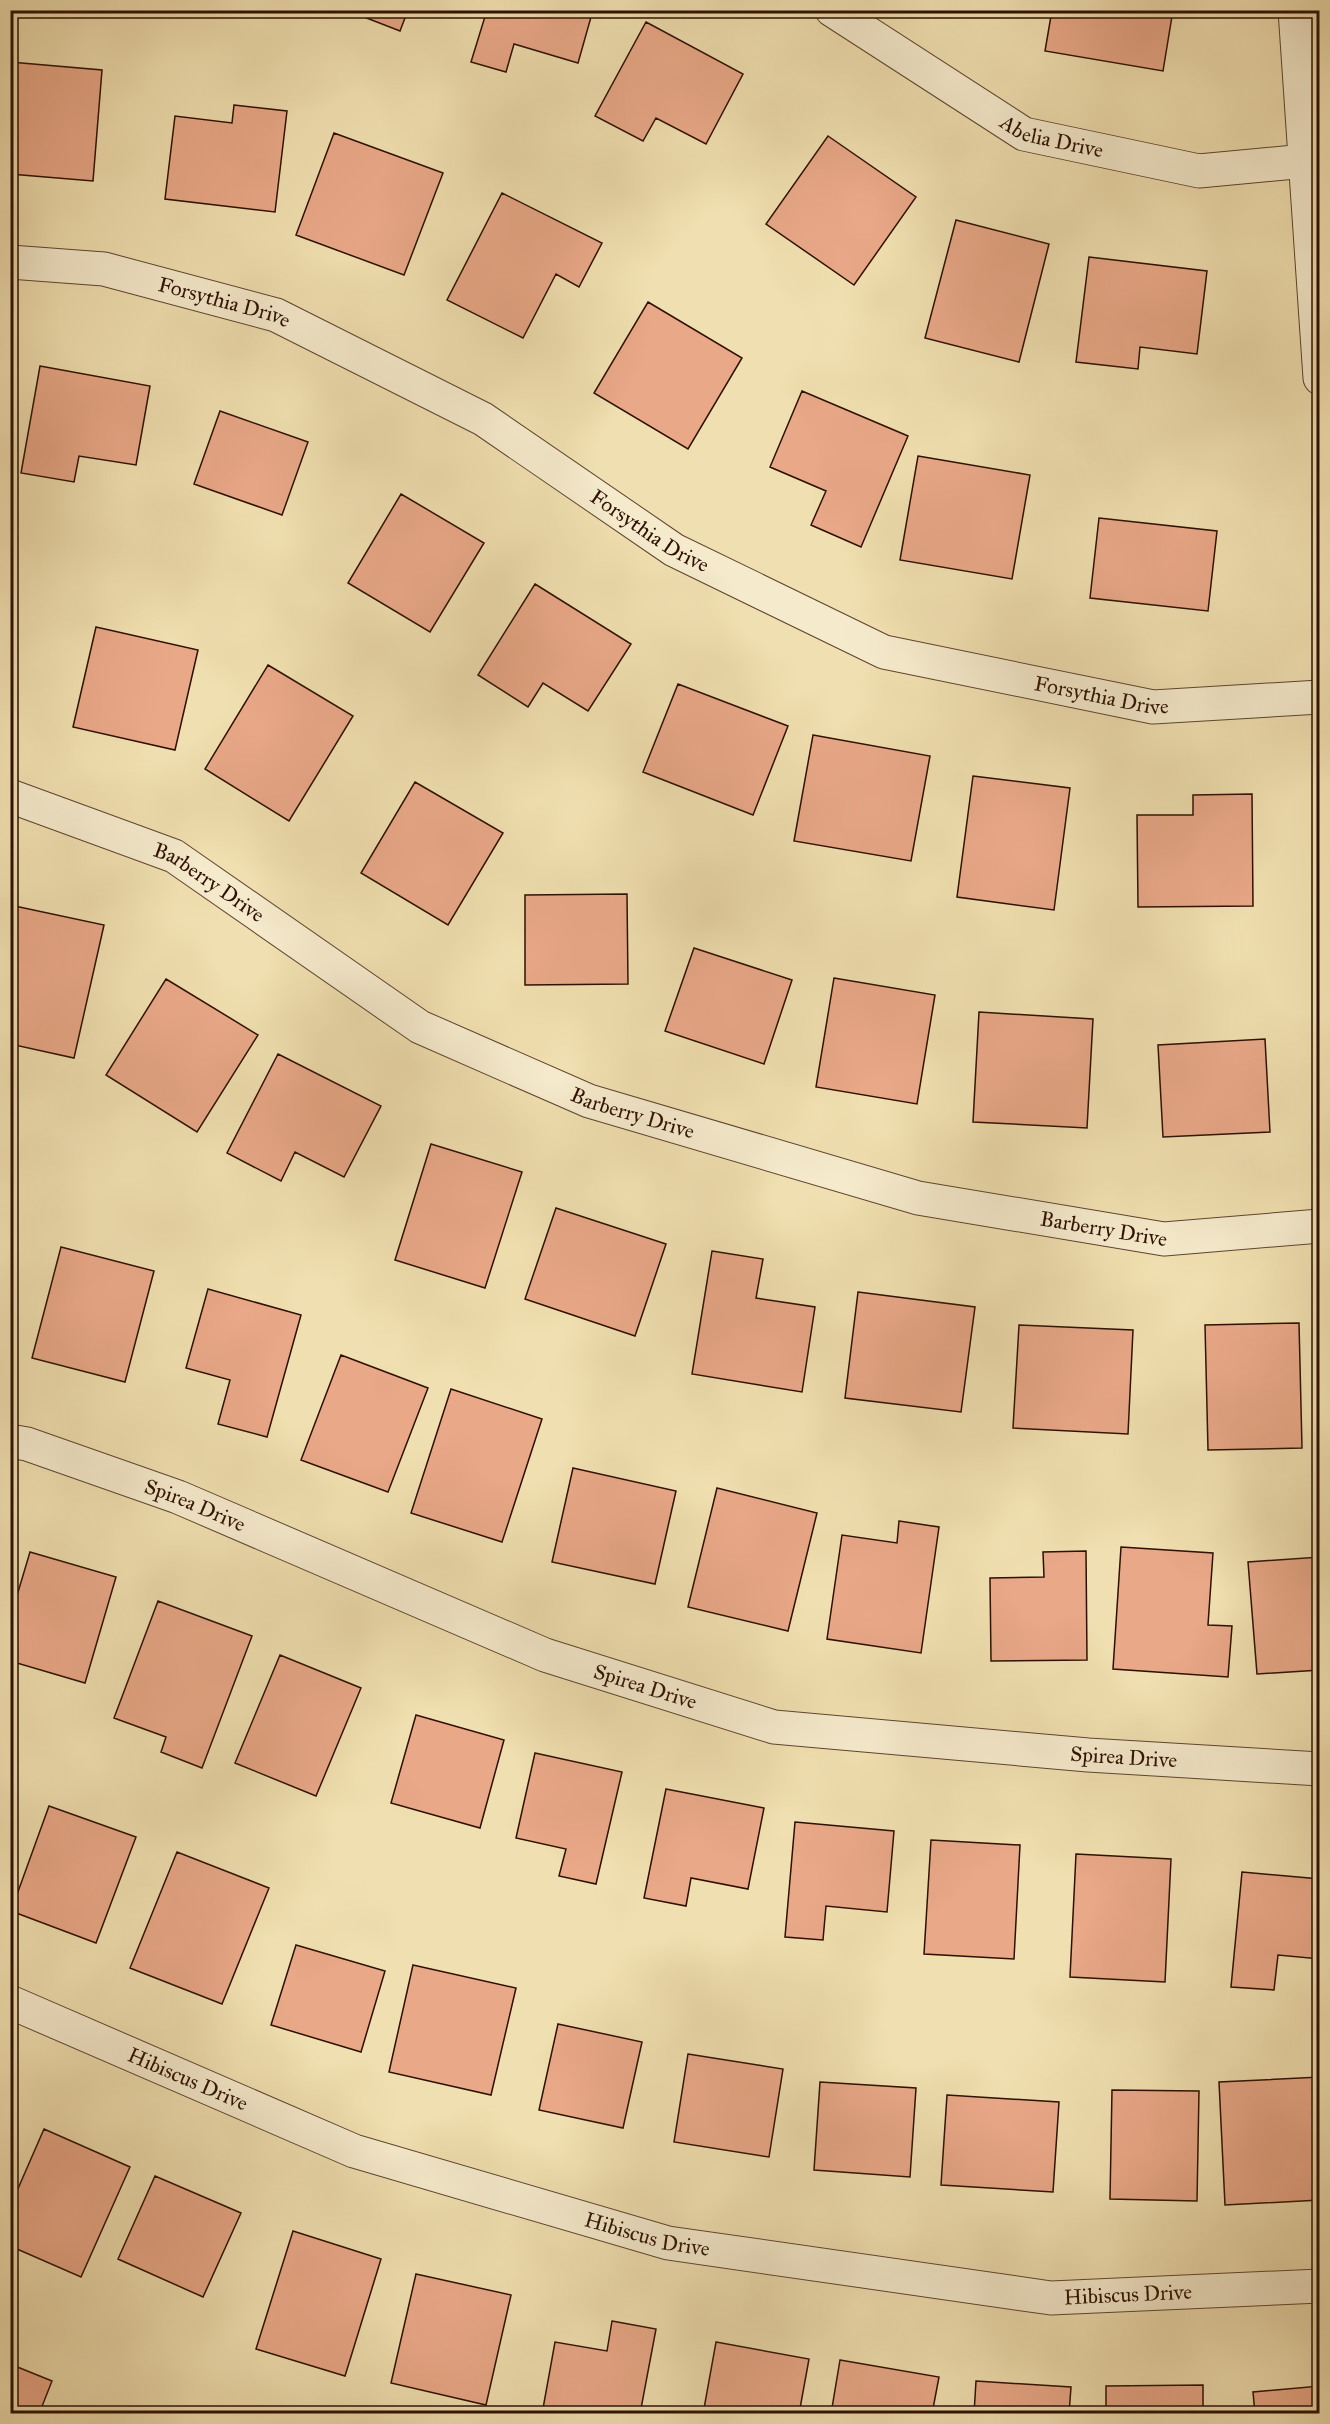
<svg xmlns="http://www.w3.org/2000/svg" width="1330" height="2424" viewBox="0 0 1330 2424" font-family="'IM FELL Great Primer',serif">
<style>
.building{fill:#e9a888;stroke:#2d1002;stroke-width:1.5}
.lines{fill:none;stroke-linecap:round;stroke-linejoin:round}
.minor-casing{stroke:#5e442e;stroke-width:35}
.minor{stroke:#f5eacc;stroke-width:33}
.labels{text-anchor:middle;stroke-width:6;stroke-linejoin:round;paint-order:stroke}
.street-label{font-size:21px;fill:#2d1002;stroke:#f5eacc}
</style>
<rect width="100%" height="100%" fill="#f0dfb0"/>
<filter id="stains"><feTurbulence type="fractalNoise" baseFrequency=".00333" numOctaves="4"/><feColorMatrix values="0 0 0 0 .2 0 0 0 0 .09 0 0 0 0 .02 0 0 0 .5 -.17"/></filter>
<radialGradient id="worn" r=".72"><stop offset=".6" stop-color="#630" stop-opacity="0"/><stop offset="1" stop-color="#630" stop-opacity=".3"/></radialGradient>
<path class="building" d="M346,10H408L400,31Z
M487,10H593L578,63L514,44L506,72L471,62Z
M1052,10H1173L1163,71L1045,51Z
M646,22L743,74L706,144L656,118L643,141L595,116Z
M10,62L102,70L93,181L10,174Z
M234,105L287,111L275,212L165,199L175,116L232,123Z
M334,133L443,173L404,275L296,235Z
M828,136L916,197L854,285L766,224Z
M502,193L602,243L579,287L556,274L523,338L447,300Z
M956,220L1049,244L1019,362L925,338Z
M1089,257L1207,271L1197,354L1140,347L1138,369L1076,362Z
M648,302L742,358L688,449L594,393Z
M40,366L150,386L136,465L79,456L74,482L21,473Z
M802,391L908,436L861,547L811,525L826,491L770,467Z
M220,411L308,442L282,515L194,484Z
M918,456L1030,475L1012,579L900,560Z
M401,494L484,543L430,632L348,583Z
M1099,518L1217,531L1208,611L1090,598Z
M535,584L631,644L588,711L543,683L528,707L478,675Z
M96,627L198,650L175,750L73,727Z
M268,665L353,716L289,821L205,769Z
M678,684L788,726L753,815L643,772Z
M813,735L930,756L911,861L794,841Z
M973,776L1070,788L1054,910L957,897Z
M415,782L503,833L448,925L361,873Z
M1252,794L1253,906L1138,907L1137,815H1193V795Z
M627,894L628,984L525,985V895Z
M10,905L104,925L74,1058L10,1044Z
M694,948L792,980L764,1064L665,1031Z
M834,978L935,995L917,1104L816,1087Z
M166,979L258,1035L197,1132L106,1075Z
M979,1012L1093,1019L1087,1128L973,1122Z
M1265,1039L1270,1132L1163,1137L1158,1045Z
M278,1054L381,1106L344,1177L295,1152L281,1181L227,1153Z
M431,1144L522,1172L485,1288L395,1260Z
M556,1208L666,1244L635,1336L525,1299Z
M61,1247L154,1271L125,1382L32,1358Z
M712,1251L763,1259L756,1298L815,1307L802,1392L692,1374Z
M208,1289L301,1315L267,1437L218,1424L230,1380L186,1368Z
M858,1292L975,1307L961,1412L845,1398Z
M1299,1323L1302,1448L1208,1450L1205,1325Z
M1019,1325L1133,1330L1128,1434L1013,1428Z
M341,1355L428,1388L388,1492L301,1460Z
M451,1389L542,1419L502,1542L411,1513Z
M573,1468L676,1491L655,1584L552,1562Z
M717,1488L817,1513L788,1631L688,1607Z
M899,1521L939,1527L921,1653L827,1639L842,1535L897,1543Z
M1121,1547L1213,1553L1208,1625L1232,1626L1228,1677L1113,1669Z
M1086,1551L1087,1660L991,1661L990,1578L1044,1577L1043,1552Z
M30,1552L116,1577L85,1683L10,1661V1619Z
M1320,1557V1670L1257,1674L1248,1562Z
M158,1601L252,1636L202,1768L161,1752L166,1737L114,1718Z
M280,1655L361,1688L316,1796L235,1763Z
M416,1715L504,1740L480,1828L391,1803Z
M535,1753L622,1772L596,1884L559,1876L566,1849L516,1838Z
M666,1789L764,1808L748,1889L691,1878L686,1906L644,1898Z
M49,1806L136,1837L96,1943L11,1911Z
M795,1822L894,1831L887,1912L826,1906L823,1940L785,1937Z
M931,1840L1020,1845L1014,1959L924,1954Z
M177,1852L269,1888L222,2004L130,1968Z
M1076,1854L1171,1859L1165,1982L1070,1977Z
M1242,1872L1320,1879V1959L1278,1955L1274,1990L1231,1987Z
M296,1945L385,1971L361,2052L271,2025Z
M413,1965L516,1988L491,2095L389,2072Z
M558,2024L642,2042L623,2128L539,2110Z
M688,2054L783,2069L769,2157L674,2142Z
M1320,2077V2200L1225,2205L1219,2082Z
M820,2082L916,2088L910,2177L814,2170Z
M1112,2090L1199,2091L1197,2201L1110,2199Z
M947,2095L1059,2102L1053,2192L941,2185Z
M44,2129L130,2167L81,2277L10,2246V2207Z
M155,2176L241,2213L203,2297L118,2259Z
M293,2231L381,2259L345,2376L256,2349Z
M416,2274L511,2295L486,2405L391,2383Z
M612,2321L656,2329L640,2414H542L555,2342L607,2351Z
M716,2342L809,2359L799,2414H703Z
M840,2360L939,2377L932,2414H831Z
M10,2364L52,2381L39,2414H10Z
M976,2381L1071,2387L1069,2414H974Z
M1203,2385V2414H1106V2386Z
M1320,2386V2414H1255L1253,2392Z"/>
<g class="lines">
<defs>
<g id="minor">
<path id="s1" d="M832,10L1024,134L1199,171L1305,161"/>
<path d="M1295,10L1320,378"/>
<path id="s2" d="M10,262L104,269L276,315L483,419L674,550L884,652L1153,707L1320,697"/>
<path id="s3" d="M10,796L174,856L420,1027L589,1101L918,1198L1164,1239L1320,1226"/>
<path id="s4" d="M10,1441L27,1444L178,1497L545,1655L774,1727L1088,1755L1320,1769"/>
<path id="s5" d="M10,2002L354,2151L668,2243L1051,2298L1320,2286"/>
</g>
</defs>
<use href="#minor" class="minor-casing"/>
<use href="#minor" class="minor"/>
</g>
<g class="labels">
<g class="street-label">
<text dy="7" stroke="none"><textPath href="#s1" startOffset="256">Abelia Drive</textPath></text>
<text dy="7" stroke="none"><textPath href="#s2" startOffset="219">Forsythia Drive</textPath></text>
<text dy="7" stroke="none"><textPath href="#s2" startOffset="705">Forsythia Drive</textPath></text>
<text dy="7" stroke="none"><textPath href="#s2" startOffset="1191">Forsythia Drive</textPath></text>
<text dy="7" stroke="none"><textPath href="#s3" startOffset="218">Barberry Drive</textPath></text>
<text dy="7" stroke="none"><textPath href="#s3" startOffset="704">Barberry Drive</textPath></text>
<text dy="7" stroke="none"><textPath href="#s3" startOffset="1190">Barberry Drive</textPath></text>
<text dy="7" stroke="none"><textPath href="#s4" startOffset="196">Spirea Drive</textPath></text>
<text dy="7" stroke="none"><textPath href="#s4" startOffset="682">Spirea Drive</textPath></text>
<text dy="7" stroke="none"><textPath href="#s4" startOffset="1168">Spirea Drive</textPath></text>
<text dy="7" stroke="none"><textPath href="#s5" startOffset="194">Hibiscus Drive</textPath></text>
<text dy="7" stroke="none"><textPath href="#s5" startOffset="680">Hibiscus Drive</textPath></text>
<text dy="7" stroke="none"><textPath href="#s5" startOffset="1166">Hibiscus Drive</textPath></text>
</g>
</g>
<rect width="1330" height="2424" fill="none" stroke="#f0dfb0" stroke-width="36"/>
<rect x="12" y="12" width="1306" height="2400" fill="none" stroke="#2d1002" stroke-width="3"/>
<rect x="18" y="18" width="1294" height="2388" fill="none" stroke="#2d1002" stroke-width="1.5"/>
<rect width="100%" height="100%" filter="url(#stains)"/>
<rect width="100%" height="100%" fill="url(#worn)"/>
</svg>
